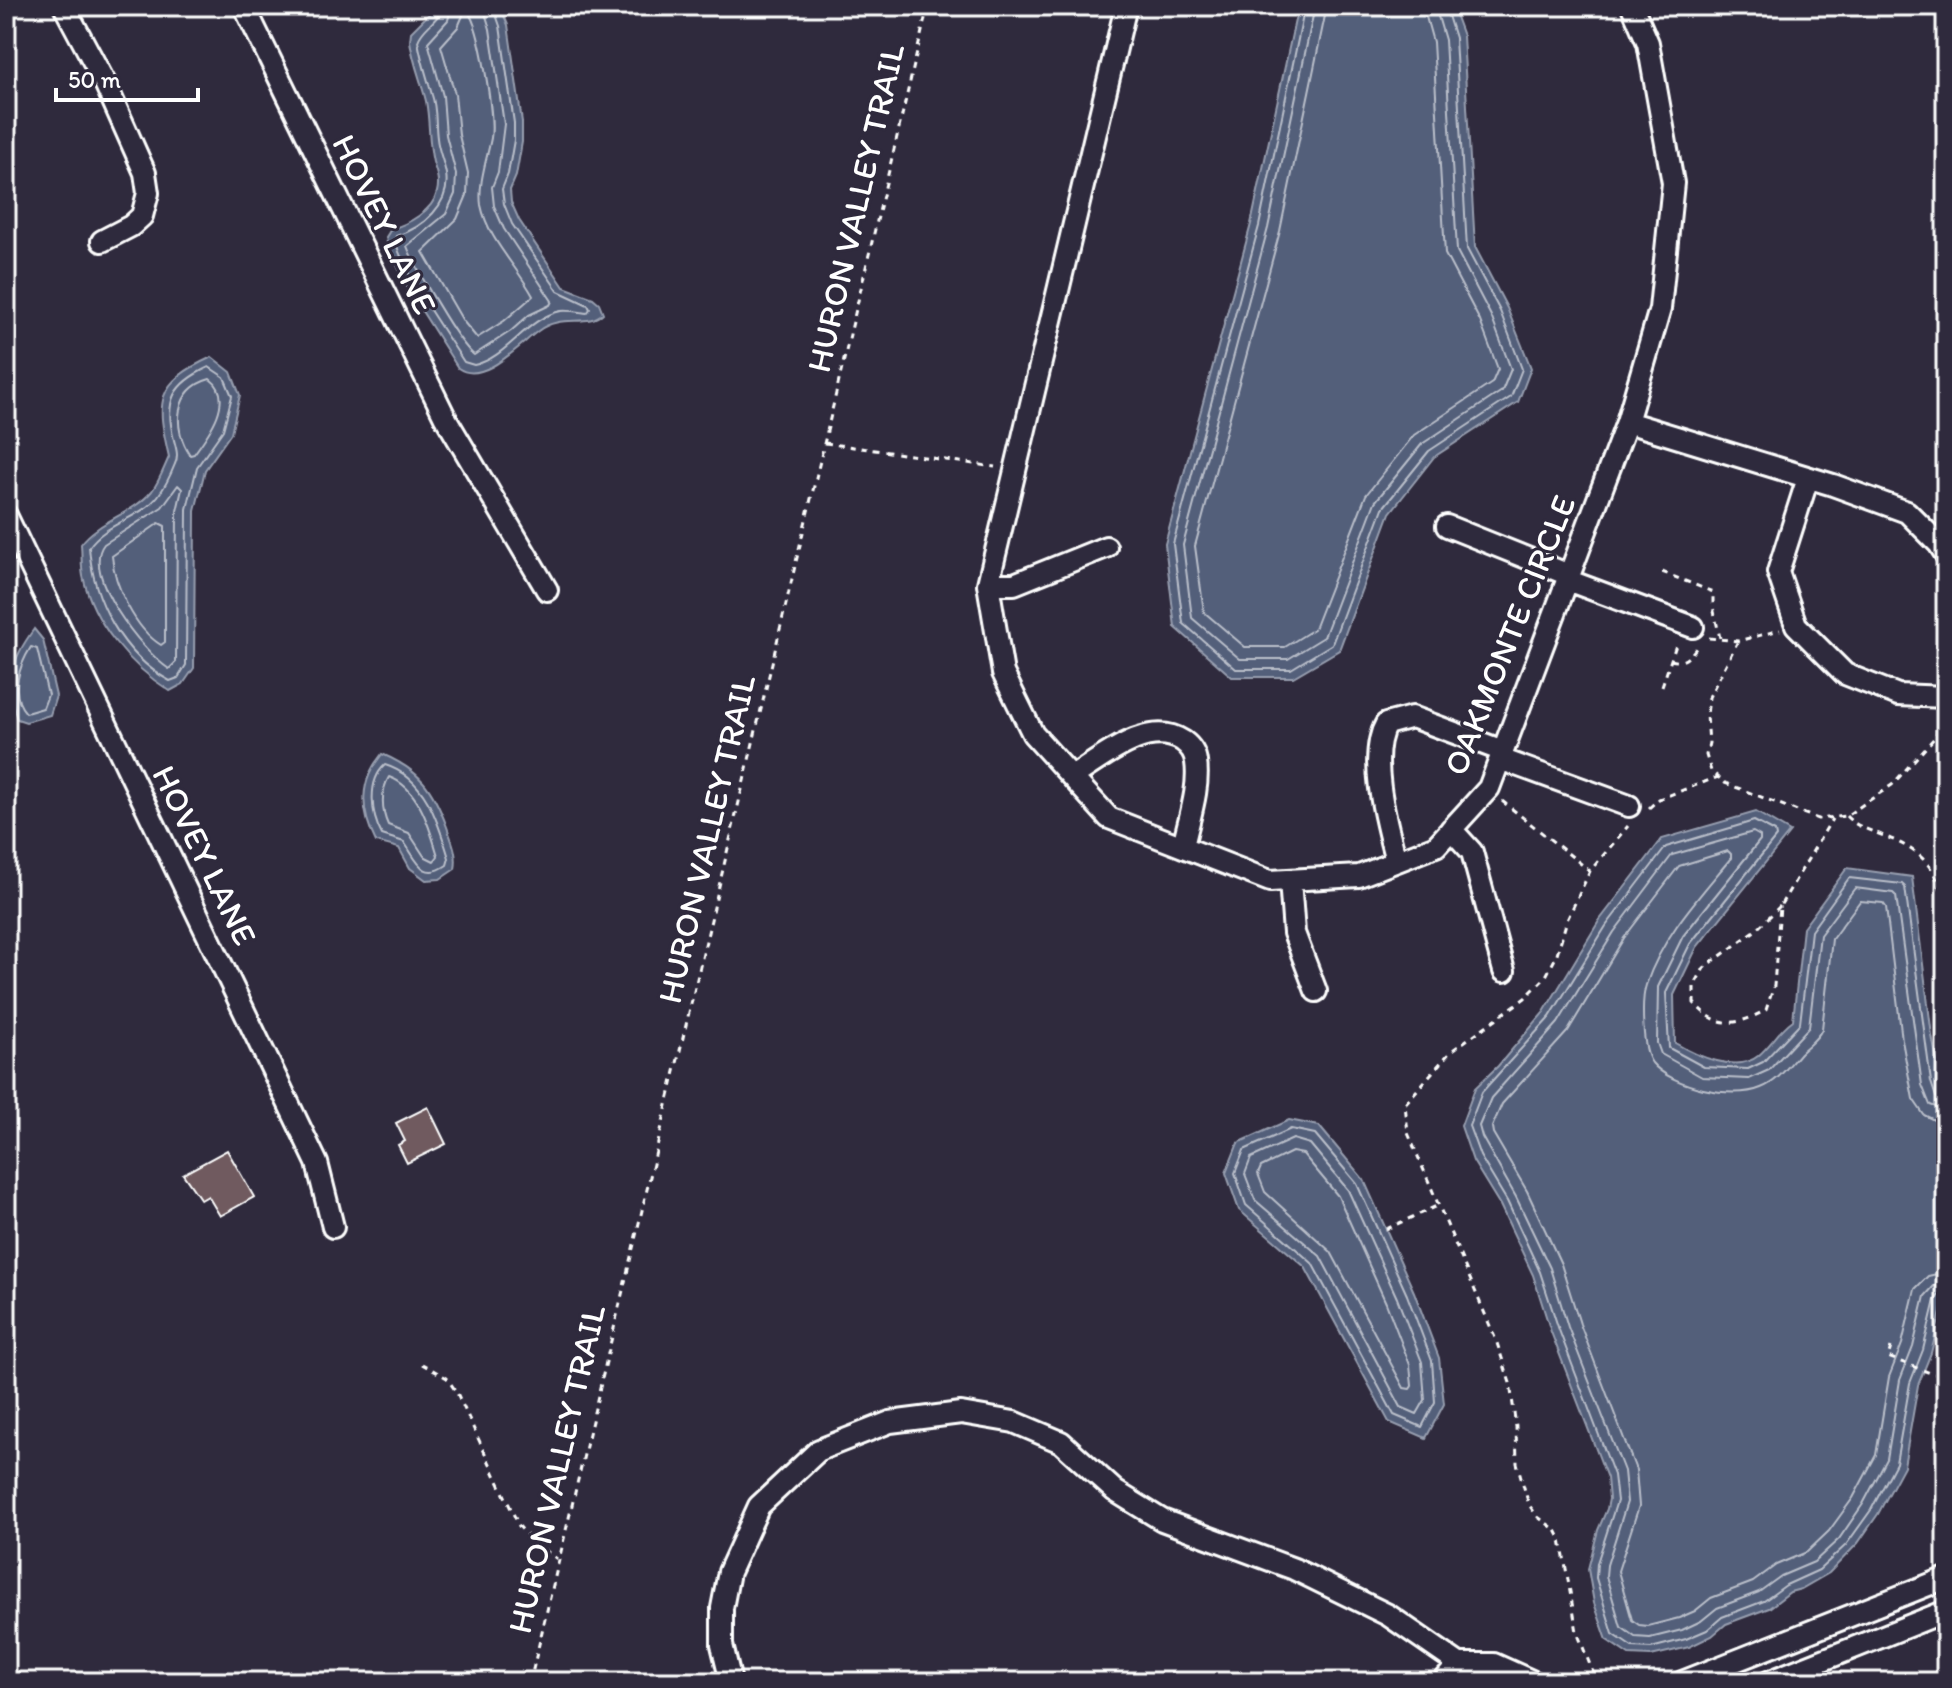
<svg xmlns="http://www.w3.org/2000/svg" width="1952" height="1688" viewBox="0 0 1952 1688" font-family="Itim,sans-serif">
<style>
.water{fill:#525e7a;stroke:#979eaf;stroke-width:2}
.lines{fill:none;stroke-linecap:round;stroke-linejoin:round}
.shore{stroke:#babfca;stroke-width:2}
.building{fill:#705a5f;stroke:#fff;stroke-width:2}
.minor-casing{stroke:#fff;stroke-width:26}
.path{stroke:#fff;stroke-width:3;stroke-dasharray:6 6;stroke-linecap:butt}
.minor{stroke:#2f2a3d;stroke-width:20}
.labels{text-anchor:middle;stroke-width:6;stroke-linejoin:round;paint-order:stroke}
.street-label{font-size:34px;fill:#fff;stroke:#2f2a3d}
</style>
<rect width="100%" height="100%" fill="#2f2a3d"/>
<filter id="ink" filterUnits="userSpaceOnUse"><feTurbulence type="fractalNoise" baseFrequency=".0125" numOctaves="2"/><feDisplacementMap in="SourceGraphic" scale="16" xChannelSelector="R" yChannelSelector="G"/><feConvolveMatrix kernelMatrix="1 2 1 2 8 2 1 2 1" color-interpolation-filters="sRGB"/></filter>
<g filter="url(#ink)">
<path class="water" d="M437,6H500L508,25L522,122V142L516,176L510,190L511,202L519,220L564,287L593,298L599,303L603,313C588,328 561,313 538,331C519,345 483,386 458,368L408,289L387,243L386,237L391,229C408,224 433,211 437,192C440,180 436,172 433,162C428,141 430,121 426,101C421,81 413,62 410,41L411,32Z
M1298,6H1452L1463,36L1475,247L1507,308L1531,368L1518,402L1434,457L1390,513L1339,650L1293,677H1232L1175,627L1165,544L1251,224Z
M212,357L231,372L240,395L231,433L205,470L195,511L194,668L183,684L170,691C130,666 93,623 83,576C81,566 82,554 81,544C99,520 133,514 152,491C159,482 164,468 169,457C156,401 155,383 212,357Z
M34,629L43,640L56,696L50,715L26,722L17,719C4,682 12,659 34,629Z
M382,754C420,770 433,789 447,827C452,842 458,854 455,869L440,879L426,880L410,868L399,848L376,842C360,810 359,782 382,754Z
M1756,812L1790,832L1697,947L1674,995L1675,1043C1695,1055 1736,1074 1758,1056C1771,1045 1779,1030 1793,1020L1803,928L1847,868L1912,877L1932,1036L1946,1107V1292L1931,1353L1918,1385L1904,1466L1878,1514L1858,1543L1829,1573L1801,1589L1790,1592L1769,1608L1726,1624L1712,1636L1689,1647L1651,1656L1629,1655L1607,1640L1594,1603L1588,1569L1598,1530L1607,1509L1609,1499L1607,1478L1551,1332L1533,1275L1500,1205L1473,1161L1461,1126L1475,1088L1498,1066L1544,1012L1599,921L1662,839Z
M1289,1120L1319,1126L1364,1180L1414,1292L1439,1358L1444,1404L1426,1438L1389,1422L1305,1267L1239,1210L1226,1173L1238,1143Z"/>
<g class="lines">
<path class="shore" d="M442,6C440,21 422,27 418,41C421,60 427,77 432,95C437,109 435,124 437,138C438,150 444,162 446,174C451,204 423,228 396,236L395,241C410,285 439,323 464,362L474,365C507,358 526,318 561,311C569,310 579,312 587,313L590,309L588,305L558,291L512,224L504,204L502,189L508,174L514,140V123L500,26L493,6
M452,6L448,20L428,42L443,96L446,135L456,174L455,194L446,214L407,246C415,267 458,343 474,355L511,331L529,315L550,305L552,301L504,229L494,206L492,187L498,172L504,124L490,29L483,6
M1305,6L1259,226L1173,544L1183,623L1236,669H1291L1332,644L1383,508L1429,451L1511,397L1522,369L1500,311L1467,249L1455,38L1445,6
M1315,6L1268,228L1183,545L1192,618L1240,659H1288L1324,637L1375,502L1422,444L1502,391L1511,369L1491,316L1457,251L1445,40L1435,6
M1327,6L1280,231L1195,546L1204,612L1245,647H1285L1314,629L1366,495L1414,435L1492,383L1498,369L1480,321L1445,254L1433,42L1423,6
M468,12C480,26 495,118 491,138C487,159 478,184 481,205C488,240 517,266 533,296L504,321L477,338L463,321L423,252L457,219L467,195L468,173L459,135L455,94L441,46L458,27L464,13Z
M209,367L224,377L232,396L223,430L197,467L187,509L186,665L178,678L170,681C122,655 93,600 89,547C105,523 140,519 158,496C165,487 171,474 175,464C179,456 176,448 174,440C164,401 172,384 209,367Z
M210,379C236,398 208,435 194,454L190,455C172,428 174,389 210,379Z
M178,485L182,489L177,511L176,662L169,669C144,653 80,574 104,544L162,507Z
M159,523L165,526V642L161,645C135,629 114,585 112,556Z
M31,647L37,649L48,695L43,708L26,713C9,695 19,666 31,647Z
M385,765C425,777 438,821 449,858L447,865C422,882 417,860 404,842L382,835C371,815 367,781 385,765Z
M389,777C419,787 430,829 438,856L434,861L424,856L409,833L388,825C381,810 381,790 389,777Z
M1946,1100L1936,1097L1931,1082L1905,887L1902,884L1849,878L1811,931L1800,1023L1763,1062L1748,1069L1704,1067L1669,1048L1666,993L1690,944L1776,837L1775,832L1754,821L1666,847L1606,926L1550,1017L1482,1092L1469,1126L1480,1156L1507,1201L1540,1272L1559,1330L1614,1475L1617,1501L1597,1563L1596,1578L1613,1634L1632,1647L1651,1648L1686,1639L1707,1630L1722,1617L1764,1601L1786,1585L1819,1570L1846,1545L1871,1510L1896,1463L1910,1383L1923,1350L1935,1300L1939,1295L1946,1294
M1946,1110L1930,1105L1922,1085L1896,896L1893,893L1855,888L1820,935L1809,1027L1769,1070L1749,1079L1702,1077L1661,1054L1657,1043L1658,987L1683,936L1760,840V836L1753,832L1672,855L1614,932L1558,1023L1491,1098L1479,1126L1482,1137L1516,1197L1550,1268L1568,1327L1624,1471L1627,1502L1607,1565L1606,1576L1621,1627L1635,1637L1650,1638L1682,1630L1701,1621L1717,1608L1759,1592L1781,1576L1814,1562L1839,1539L1863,1504L1887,1459L1900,1380L1913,1347L1925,1296L1934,1286L1946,1284
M1946,1122L1936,1121L1924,1115L1913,1099L1902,1040L1886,907L1883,903L1860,901L1832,939L1822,1029C1817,1040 1809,1044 1801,1052C1788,1066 1779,1081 1761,1088C1732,1100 1672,1087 1652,1063C1642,1050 1641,1000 1646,985C1663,935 1699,897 1731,858V854L1728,851L1679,866L1624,938L1568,1031L1502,1104L1492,1127L1493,1133L1527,1191L1561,1264L1580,1324L1636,1470L1639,1506L1618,1571L1632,1620L1639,1625L1648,1626L1679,1618L1695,1611L1711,1598L1753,1582L1776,1565L1807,1552L1829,1531L1853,1498L1876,1455L1889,1377L1902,1344L1915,1289L1928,1276L1946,1272
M1291,1129L1315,1134L1357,1184L1407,1295L1432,1361L1435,1402L1422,1427L1394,1415L1312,1263L1246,1205L1235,1173L1244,1150Z
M1293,1139L1310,1144L1348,1190L1397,1298L1422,1362L1425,1400L1417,1414L1401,1407L1320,1256L1255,1200L1245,1174L1251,1158Z
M1292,1152L1303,1154L1338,1196L1386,1303L1410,1365L1412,1386L1410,1389L1404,1388L1331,1252L1265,1192L1258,1174L1261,1167Z"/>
</g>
<path class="building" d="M428,1107L446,1144L407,1163L398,1145L405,1141L396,1123Z
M227,1150L254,1197L220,1216L208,1196L201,1200L183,1174Z"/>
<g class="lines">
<defs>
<path id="minor" d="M64,6L105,83L145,173L148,193L142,216L131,226L102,241
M244,6L445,417L547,590
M1126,6L988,584L1003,673L1033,734L1109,818L1270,881L1359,876L1436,846L1489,788L1627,422L1660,309L1673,183L1648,43L1632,6
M1627,422L1833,485L1907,512L1939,544L1946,555
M1808,478L1778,572L1796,625L1845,674L1898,695L1946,697
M6,515L317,1163L333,1227
M1447,526L1569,575
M1567,580L1693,627
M988,584H1014L1106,547
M1500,759L1629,806
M1072,777C1101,759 1148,718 1183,741C1190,746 1195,753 1196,762C1200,789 1188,821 1183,847
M1451,829L1472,852L1504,971
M1396,861C1387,826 1367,757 1386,724L1412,717L1503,751
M1290,880L1294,933L1316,991
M731,1682L722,1645V1608L729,1572L759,1506L819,1450L890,1422L961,1413L1014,1422L1061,1442L1115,1491L1162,1520L1294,1569L1388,1615L1459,1664L1443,1682
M1467,1682L1459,1664H1494L1534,1682
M1682,1682L1946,1578
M1768,1682L1946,1611"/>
</defs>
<use href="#minor" class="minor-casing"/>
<path class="path" d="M825,443L995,467
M1662,572L1713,592V607L1720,638
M1709,638L1738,641L1780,630
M1738,641L1709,697L1707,715L1709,743L1706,755L1711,771L1725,783L1818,819L1846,816L1892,785L1936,736L1939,714
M1671,660C1684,664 1689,657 1697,647
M1662,686L1677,642
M1502,801L1590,871
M1649,808L1659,799L1718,777
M1846,816C1855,826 1867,829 1879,834C1920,850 1934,862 1946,905
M1780,906L1756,930L1704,968L1694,986V1003C1717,1029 1737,1026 1766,1010L1774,986L1780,906L1832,819
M1386,1229L1439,1205
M1891,1347L1888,1357L1933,1374L1946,1375
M422,1364L447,1378L457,1393L519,1526L530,1539L557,1559
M1594,1675L1577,1632L1561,1540L1556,1530L1538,1517L1529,1505L1517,1463L1516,1427L1510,1383L1496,1340L1408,1133L1405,1104L1450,1052L1525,998L1545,978L1556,957L1567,920L1590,871L1628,826
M530,1682L928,6"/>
<use href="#minor" class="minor"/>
</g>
</g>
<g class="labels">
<g class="street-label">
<text transform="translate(855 208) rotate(-77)" y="12">HURON VALLEY TRAIL</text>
<text transform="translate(385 224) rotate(64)" y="12">HOVEY LANE</text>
<text transform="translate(1509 635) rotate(-68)" y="12">OAKMONTE CIRCLE</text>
<text transform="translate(706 839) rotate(-77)" y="12">HURON VALLEY TRAIL</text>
<text transform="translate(205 855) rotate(64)" y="12">HOVEY LANE</text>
<text transform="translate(556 1469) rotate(-77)" y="12">HURON VALLEY TRAIL</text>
</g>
</g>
<rect width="1952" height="1688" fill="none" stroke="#2f2a3d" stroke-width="32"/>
<rect x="16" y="16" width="1920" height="1656" fill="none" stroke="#fff" stroke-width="3" filter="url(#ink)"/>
<path d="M56 88v12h142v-12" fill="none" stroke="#ffffff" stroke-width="4"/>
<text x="68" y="88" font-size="24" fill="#ffffff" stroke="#2f2a3d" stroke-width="6" paint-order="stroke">50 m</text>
</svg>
